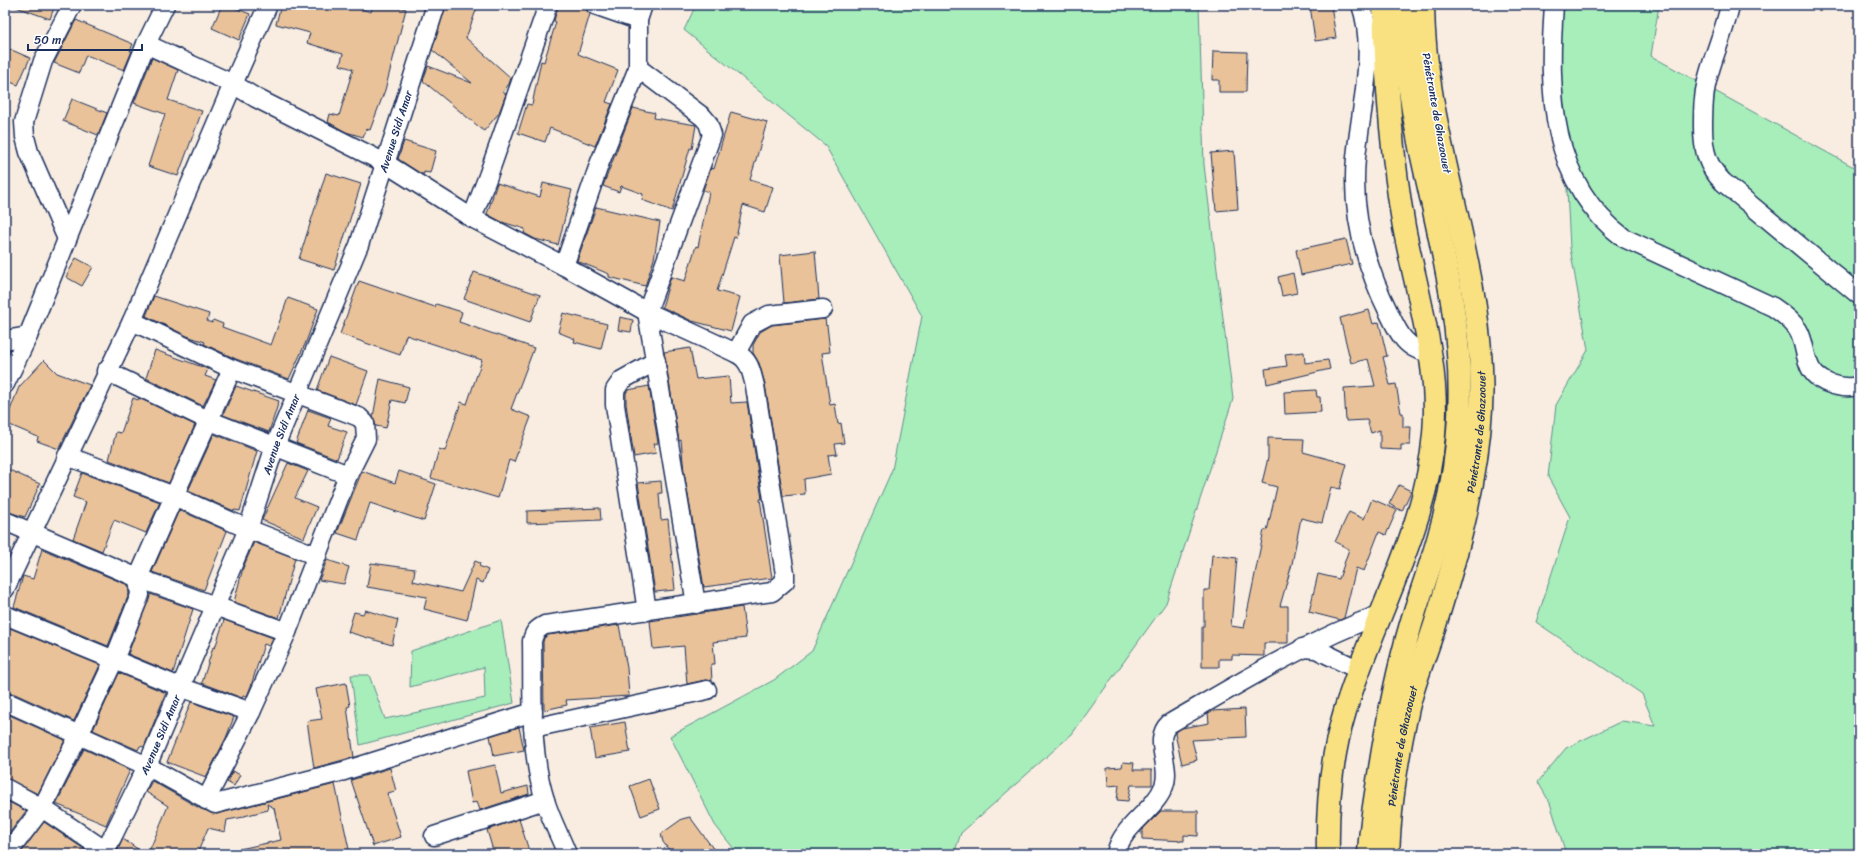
<svg xmlns="http://www.w3.org/2000/svg" width="1864" height="859" viewBox="0 0 1864 859" font-family="Sriracha,sans-serif">
<style>
.green{fill:#a7eebb;stroke:#618e8c}
.building{fill:#e9c299;stroke:#1b2f5e}
.lines{fill:none;stroke-linecap:round;stroke-linejoin:round}
.street-casing{stroke:#1b2f5e;stroke-width:21}
.primary-casing{stroke:#1b2f5e;stroke-width:25}
.highway-casing{stroke:#1b2f5e;stroke-width:25}
.street{stroke:#fff;stroke-width:18}
.primary{stroke:#f9e181;stroke-width:22}
.highway{stroke:#f9e181;stroke-width:22}
.labels{text-anchor:middle;stroke-width:3;stroke-linejoin:round;paint-order:stroke}
.street-label{font-size:11px;fill:#1b2f5e;stroke:#fff}
</style>
<rect width="100%" height="100%" fill="#f8ede0"/>
<filter id="ink" filterUnits="userSpaceOnUse"><feTurbulence type="fractalNoise" baseFrequency=".025" numOctaves="2"/><feDisplacementMap in="SourceGraphic" scale="8" xChannelSelector="R" yChannelSelector="G"/><feConvolveMatrix kernelMatrix="1 2 1 2 8 2 1 2 1" color-interpolation-filters="sRGB"/></filter>
<g filter="url(#ink)">
<path class="green" d="M696,5H1199L1204,165L1233,399L1166,603L1072,734L961,833L954,854H738L715,825L670,736L774,680L812,651L892,470L922,316L825,145L684,30Z
M1562,5H1659L1651,56L1859,170V548L1857,601L1859,602V854H1566L1550,803L1538,782L1566,748L1622,721L1655,726L1642,694L1536,622L1570,517L1548,477L1556,405L1588,350L1570,248L1559,33Z
M501,620L514,703L360,745L351,675H369L385,719L485,698L484,667L410,687L411,651Z"/>
<path class="building" d="M17,5H55L50,19L16,7Z
M222,5H228L250,14L239,40L212,28Z
M281,5H349L371,12L373,5H391L406,9L385,90L370,130L366,129L363,137L346,132L328,122L330,114L339,116L353,69L340,65L343,54L307,43L310,33L276,24Z
M446,5H478L466,38L511,78L509,84L503,92L506,94L499,113L484,131L423,81L428,66L472,83L432,50Z
M558,5H572L586,9L590,14L578,54L618,70L606,102L612,104L595,146L550,128L545,142L518,133L527,104L532,105L541,61L544,62L556,22L554,21Z
M1310,5H1331L1336,38L1315,41Z
M76,20L133,44L130,51H132L124,70L86,55L79,73L54,63Z
M5,47L30,58L18,85L5,80Z
M1213,51L1247,52L1246,92H1219V80H1212Z
M152,58L178,70L168,100L202,111L178,176L148,166L165,114L134,103Z
M72,99L107,113L98,135L63,121Z
M633,108L655,113L654,118L696,125L692,149L690,148L672,211L642,200L643,194L621,186L619,192L603,186Z
M731,112L767,122L750,180L773,187L765,212L743,205L736,238L734,237L717,291L740,297L731,331L692,321L662,307L671,277L685,281L696,246L698,247L709,192L703,190L711,168L714,169Z
M404,141L436,151L430,173L424,172V174H421L398,159Z
M1234,151L1238,209L1216,211L1211,153Z
M326,173L361,184L334,270L299,259Z
M497,183L540,197L543,183L572,190L558,245L535,239L524,233L525,229L502,222L487,214Z
M596,207L660,222L654,259L645,286L609,277V274L577,261Z
M1346,239L1352,264L1301,275L1296,250Z
M815,251L819,299L784,303L780,255Z
M76,258L93,267L82,286L66,277Z
M474,272L540,295L530,322L464,299Z
M1293,273L1297,293L1282,296L1278,277Z
M359,281L435,307L436,304L462,312L459,322L534,348L511,409L531,417L514,462L509,460L498,498L431,478L439,449L445,451L461,402L467,404L482,360L406,335L400,355L340,334Z
M154,296L209,314L207,321L212,323L213,320L223,324L222,327L271,345L288,298L318,309L306,342L289,379L236,359L204,344L205,342L187,336L146,316Z
M1369,310L1373,324L1379,322L1387,356L1383,357L1390,385L1396,384L1401,413H1403V427H1411L1410,445H1401V450L1380,449V430L1371,433L1367,420L1346,421L1344,388L1375,386L1368,359L1351,363L1340,318Z
M563,313L607,324L601,349L574,342L575,339L558,332Z
M620,317L633,320L631,332L618,330Z
M825,319L826,326L827,325L830,352L822,353L830,405L835,404L838,424L841,423L844,443L835,444L837,454L828,455L831,474L804,479L805,494L783,496L765,384L759,363L753,353V345L760,332L772,325Z
M690,348L696,379L729,376L731,403L747,402L762,499H760L772,578L704,587L684,472L681,440L679,441L664,352Z
M155,350L208,369L205,376L216,380L203,406L146,378Z
M1304,352L1305,363L1328,360L1330,369L1267,384L1265,369L1287,366L1285,354Z
M329,357L368,371L356,405L317,390Z
M44,360L57,373L90,385L59,449L37,441L38,437L5,423L19,387Z
M380,379L409,387L405,403L392,400L386,428L376,426L373,417Z
M236,386L279,401L269,432L223,415Z
M649,386L658,443L654,444L656,453L634,457L626,404V393L628,390Z
M1316,390L1317,397H1320L1321,412L1285,414L1284,392Z
M133,398L138,400L139,398L195,425L169,483L109,460L116,432L121,433Z
M308,410L331,418L328,426L347,432L337,459L296,443Z
M214,434L257,451L240,511L235,510L234,511L188,491Z
M1268,438L1304,439L1303,452L1347,464L1340,489L1331,487L1322,523L1301,518L1292,564L1280,606H1288V643H1264V656L1232,655V659H1219V667H1202V626H1204V590H1209L1212,555L1237,558L1231,626L1244,628L1264,530L1267,531L1277,487L1262,483L1268,458Z
M288,463L308,471L295,498L317,507L304,538L262,520Z
M5,468L40,484L25,517L5,511Z
M362,471L395,483L399,471L436,484L424,521L370,503L358,540L337,533Z
M82,473L160,502L146,533L114,520L102,551L73,539L86,502L73,497Z
M661,481L662,493H659L661,520L668,519L675,590L655,592L638,483Z
M1399,485L1411,491L1402,511L1389,504Z
M1372,499L1397,510L1386,535L1379,532L1364,571L1356,568L1344,618L1340,620L1309,612L1318,574L1339,579L1349,549L1335,542L1349,512L1364,519Z
M600,508L601,520L527,523V511Z
M179,510L227,531L204,590L152,572Z
M254,542L295,558L279,618L234,602L243,568Z
M42,549L128,585L129,594L108,646L14,607L23,576L33,579Z
M327,560L349,567L344,584L319,580Z
M475,561L480,563L479,566L488,570L483,583L476,580L467,620L424,609L427,597L367,587L371,563L415,569L413,581L461,592Z
M150,594L193,609L173,673L128,654Z
M742,607L746,638L713,642L715,664H711L712,681L705,680L687,684L684,646L653,649L650,621Z
M365,610L398,620L392,645L348,632L354,612L363,614Z
M224,620L273,638L269,646L264,644L251,686L247,696L243,695L242,698L202,683L213,647L215,648Z
M619,625L627,668L629,696L566,700L567,705L544,710L543,642L544,638L548,635Z
M5,626L100,665L74,721L15,694L5,693Z
M119,673L166,693L144,747L140,746L138,750L93,730Z
M346,683L350,706L347,707L354,757L314,768L307,721L322,719L316,689Z
M191,702L234,717L226,738L206,777L167,762Z
M1245,709L1246,737L1192,740L1197,760L1182,764L1175,734L1176,732L1182,728L1209,723L1208,713L1212,711Z
M5,713L65,740L38,794L5,778Z
M625,722L630,752L595,758L590,728Z
M519,727L524,750L494,756L490,736Z
M84,749L130,770L106,825L56,804Z
M1123,762L1134,763L1133,770H1152V785H1131L1128,801L1117,800L1119,785L1108,786L1107,768L1122,767Z
M495,765L501,793L528,786L529,794L480,810L477,802L472,803L466,771Z
M390,768L396,791L387,793L401,837L373,846L351,780Z
M233,771L240,775L234,786L227,782Z
M649,779L660,809L641,816L630,786Z
M152,781L201,809L217,814L335,784L350,854H241L240,849L281,840L274,808L267,804L268,810L244,816V817L227,820L225,832L208,828L197,854H148L168,806L146,792Z
M5,800L26,811L5,839Z
M1161,811H1198V836L1184,835V841L1142,839V830Z
M690,817L717,854H672L663,842L661,834L682,819Z
M519,819L530,854H494L487,830Z
M44,822L87,851L85,854H20Z
M123,839L145,854H116Z"/>
<g class="lines">
<defs>
<g id="street">
<path d="M268,5L233,84L256,98L385,163L472,218L564,266L647,312L736,353C750,360 751,371 755,386L785,574V581L772,592L545,625C537,629 534,632 532,641C533,692 529,750 545,800C550,818 560,836 567,854"/>
<path d="M595,5L638,20"/>
<path d="M643,5L638,20V68L703,117L708,123L712,135L647,312L696,604"/>
<path d="M1361,5C1377,49 1360,112 1356,158C1351,212 1365,265 1389,313C1398,332 1406,351 1430,352"/>
<path d="M1554,5C1548,91 1549,182 1624,238L1773,307C1782,313 1792,320 1798,330C1804,340 1804,352 1808,362C1814,383 1840,390 1859,386"/>
<path d="M1730,5C1725,31 1713,55 1707,81C1703,96 1703,111 1703,127C1703,150 1707,166 1723,182L1859,295"/>
<path d="M472,218L488,176L548,5"/>
<path d="M67,239L29,152L25,137L24,122L43,61L72,5"/>
<path d="M564,266L600,162L638,68"/>
<path d="M132,321L232,369L359,417L365,423L366,439L348,475L287,632L251,712L206,800"/>
<path d="M5,340L28,336"/>
<path d="M736,353L752,324L769,315L823,309"/>
<path d="M106,371L208,420L348,475"/>
<path d="M5,384L28,336L146,44L165,5"/>
<path d="M67,456L174,496L248,529L317,556"/>
<path d="M5,521L138,578L287,632"/>
<path d="M5,589L132,321L233,84L146,44"/>
<path d="M647,611L615,405V390L622,380L656,361"/>
<path d="M5,615L180,687L251,712"/>
<path d="M1302,648L1316,649L1359,670"/>
<path d="M11,704L147,766L215,804L344,771L533,712"/>
<path d="M533,728L707,690"/>
<path d="M5,788L42,808L106,851"/>
<path d="M434,836L545,800"/>
<path d="M7,854L42,808L79,735L114,660L140,595L138,578L174,496L232,369"/>
<path id="s1" d="M104,854L147,766L248,529L275,446L359,245L436,5"/>
<path d="M1116,854C1121,826 1154,812 1164,786C1172,766 1152,740 1169,724C1238,684 1306,642 1381,614"/>
</g>
<path id="primary" d="M1328,854C1327,806 1331,757 1345,711C1373,618 1426,532 1434,434C1440,364 1417,295 1404,227C1391,153 1386,80 1384,5"/>
<g id="highway">
<path d="M1369,854C1370,830 1374,805 1378,781C1386,728 1396,675 1411,624C1420,593 1432,563 1440,532C1451,495 1457,456 1459,417C1464,324 1439,237 1420,147C1410,100 1404,53 1402,5"/>
<path id="s2" d="M1388,854C1390,805 1397,756 1408,708C1415,679 1426,653 1435,625C1457,555 1477,482 1481,409C1488,271 1424,142 1423,5"/>
</g>
</defs>
<use href="#street" class="street-casing"/>
<use href="#primary" class="primary-casing"/>
<use href="#highway" class="highway-casing"/>
<use href="#street" class="street"/>
<use href="#primary" class="primary"/>
<use href="#highway" class="highway"/>
</g>
</g>
<g class="labels">
<g class="street-label">
<text transform="translate(1437 113) rotate(80)" y="4">Pénétrante de Ghazaouet</text>
<text dy="4" stroke="none"><textPath href="#s1" startOffset="780">Avenue Sidi Amar</textPath></text>
<text dy="4" stroke="none"><textPath href="#s2" startOffset="433">Pénétrante de Ghazaouet</textPath></text>
<text dy="4" stroke="none"><textPath href="#s1" startOffset="456">Avenue Sidi Amar</textPath></text>
<text dy="4" stroke="none"><textPath href="#s1" startOffset="132">Avenue Sidi Amar</textPath></text>
<text dy="4" stroke="none"><textPath href="#s2" startOffset="109">Pénétrante de Ghazaouet</textPath></text>
</g>
</g>
<rect width="1864" height="859" fill="none" stroke="#fff" stroke-width="20"/>
<rect x="10" y="10" width="1844" height="839" fill="none" stroke="#1b2f5e" stroke-width="1.5" filter="url(#ink)"/>
<path d="M28 44v6h114v-6" fill="none" stroke="#1b2f5e" stroke-width="2"/>
<text x="34" y="44" font-size="12" fill="#1b2f5e" stroke="#ffffff" stroke-width="3" paint-order="stroke">50 m</text>
</svg>
